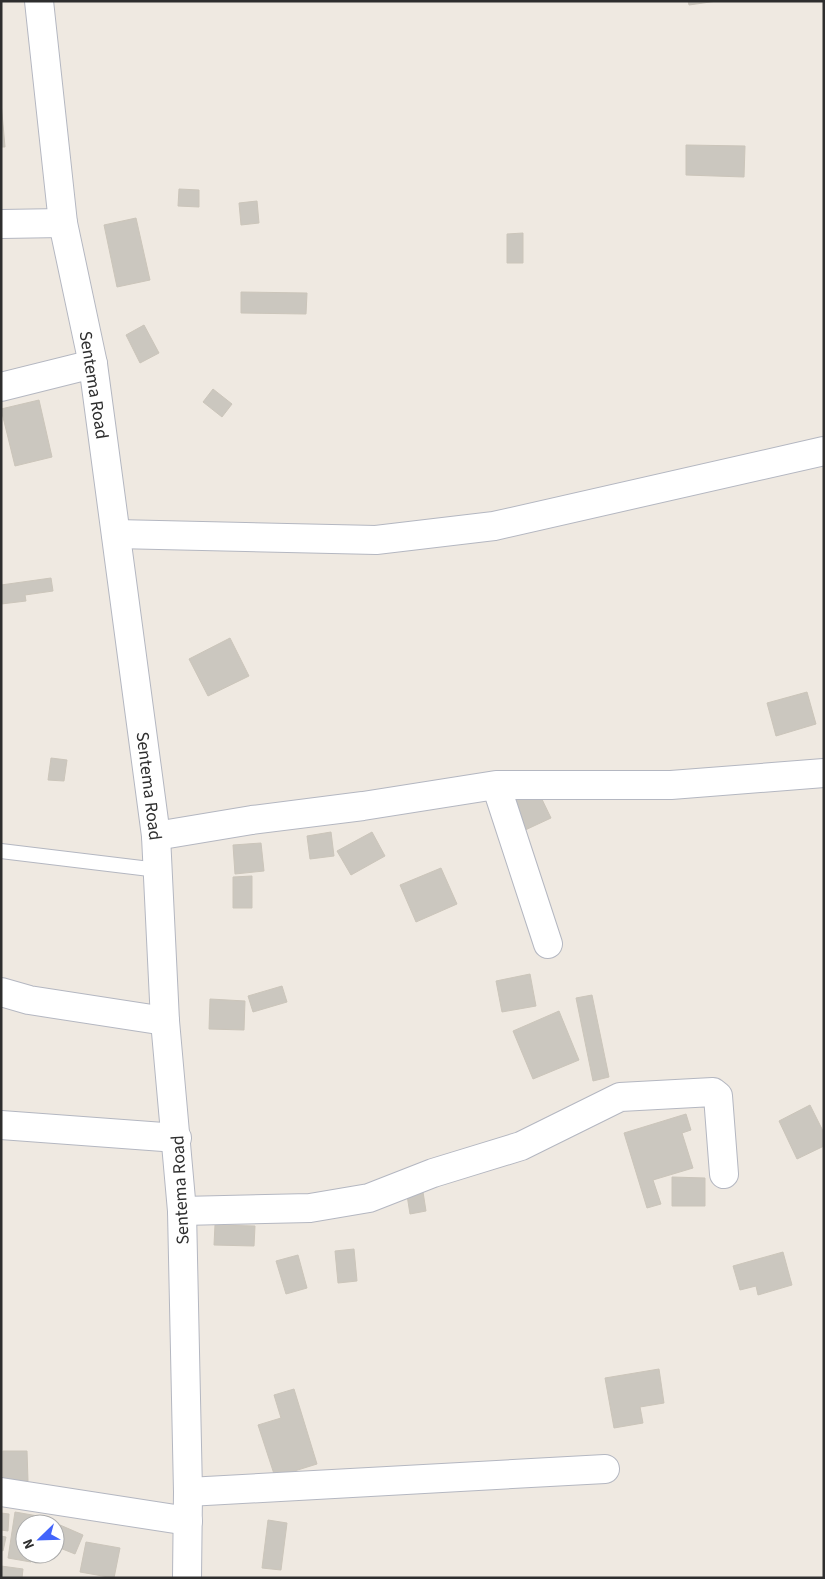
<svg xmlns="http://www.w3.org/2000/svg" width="825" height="1579" viewBox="0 0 825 1579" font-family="'Source Sans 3',sans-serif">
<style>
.building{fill:#cbc7bf;stroke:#cbc5ba}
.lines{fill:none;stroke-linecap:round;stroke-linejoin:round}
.lane-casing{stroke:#b4b7c1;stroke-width:16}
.street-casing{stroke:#b4b7c1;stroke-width:30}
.secondary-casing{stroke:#b4b7c1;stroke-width:30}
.lane{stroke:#fff;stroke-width:14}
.street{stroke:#fff;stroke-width:28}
.secondary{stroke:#fff;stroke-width:28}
.labels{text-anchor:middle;stroke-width:5;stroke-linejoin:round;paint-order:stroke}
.street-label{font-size:18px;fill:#2e2e2e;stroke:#fff}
</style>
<rect width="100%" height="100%" fill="#efe9e1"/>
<path class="building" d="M688,1H717L689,5Z
M1,102L5,147H1Z
M686,145L745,146L744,177L686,175Z
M179,189L199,190V207L178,206Z
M257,201L259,223L241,225L239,203Z
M136,218L150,280L117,287L104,225Z
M523,233V263H507V234Z
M241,292L307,293L306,314L241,313Z
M144,325L159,353L140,363L126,335Z
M213,389L232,404L222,417L203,402Z
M39,400L52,457L15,466L1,409Z
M51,578L53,591L25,595L26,601L1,604V585Z
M230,638L249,676L208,696L189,659Z
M807,692L816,724L776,736L767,703Z
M51,758L67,760L64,781L48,780Z
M537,789L551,818L523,831L509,802Z
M331,832L334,856L310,859L307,836Z
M372,832L385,856L351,875L337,851Z
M261,843L264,871L235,874L233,845Z
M441,868L457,904L416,922L400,885Z
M252,876V908H233V877Z
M530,974L536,1006L502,1012L496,981Z
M282,986L287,1002L253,1012L248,996Z
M592,995L609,1077L593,1081L576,998Z
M210,999L245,1001L244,1030L209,1029Z
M559,1011L579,1060L533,1079L513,1031Z
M810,1105L824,1133V1146L797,1159L779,1121Z
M686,1114L691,1130L682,1133L693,1168L653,1180L661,1204L647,1208L624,1133Z
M672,1177L705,1178V1206H672Z
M423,1192L426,1211L410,1214L407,1195Z
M215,1225L255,1226L254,1246L214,1245Z
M354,1249L357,1281L338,1283L335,1251Z
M783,1252L792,1285L758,1295L756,1286L740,1290L733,1266Z
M298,1255L307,1288L286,1294L276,1261Z
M659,1369L664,1403L640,1407L643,1423L614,1428L605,1378Z
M294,1389L317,1464L275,1477L258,1425L281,1418L274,1395Z
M3,1451H27L28,1481H3Z
M15,1512L38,1516L37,1524H25V1554H32L31,1562L8,1558Z
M1,1513L9,1514L8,1531L1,1530Z
M268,1520L287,1523L281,1570L262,1568Z
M60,1525L83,1535L75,1554L55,1546V1538Z
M1,1536L6,1537L3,1551L1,1550Z
M86,1542L120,1548L114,1578L80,1572Z
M1,1566L23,1569L22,1578H1Z"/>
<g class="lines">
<defs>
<path id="lane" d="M1,851L158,870"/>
<path id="street" d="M1,224L63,223
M1,387L93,364
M116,534L376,540L494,526L824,451
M496,785L548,944
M156,836L252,820L363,806L496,785H671L824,773
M1,992L29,1000L165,1021
M1,1125L177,1138
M182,1211L310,1208L369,1198L433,1173L521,1146L620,1097L713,1092L718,1096L724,1174
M1,1492L188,1521
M188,1492L605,1469"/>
<path id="secondary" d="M39,1L63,223L93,364L156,836L165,1021L182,1211L188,1492L187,1578"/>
</defs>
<use href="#lane" class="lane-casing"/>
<use href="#street" class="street-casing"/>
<use href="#secondary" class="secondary-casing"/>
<use href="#lane" class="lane"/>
<use href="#street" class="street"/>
<use href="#secondary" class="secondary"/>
</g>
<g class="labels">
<g class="street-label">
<text transform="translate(94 385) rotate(81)" y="6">Sentema Road</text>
<text transform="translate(149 786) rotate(83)" y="6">Sentema Road</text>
<text transform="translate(180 1190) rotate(-93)" y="6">Sentema Road</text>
</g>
</g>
<rect width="825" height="1579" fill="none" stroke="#2e2e2e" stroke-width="5"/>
<g transform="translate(40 1539) rotate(247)"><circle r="24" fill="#ffffff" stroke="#ababab"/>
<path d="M0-4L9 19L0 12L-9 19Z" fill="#4264fb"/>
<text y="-8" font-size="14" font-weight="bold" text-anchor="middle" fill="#2e2e2e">N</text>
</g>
</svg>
